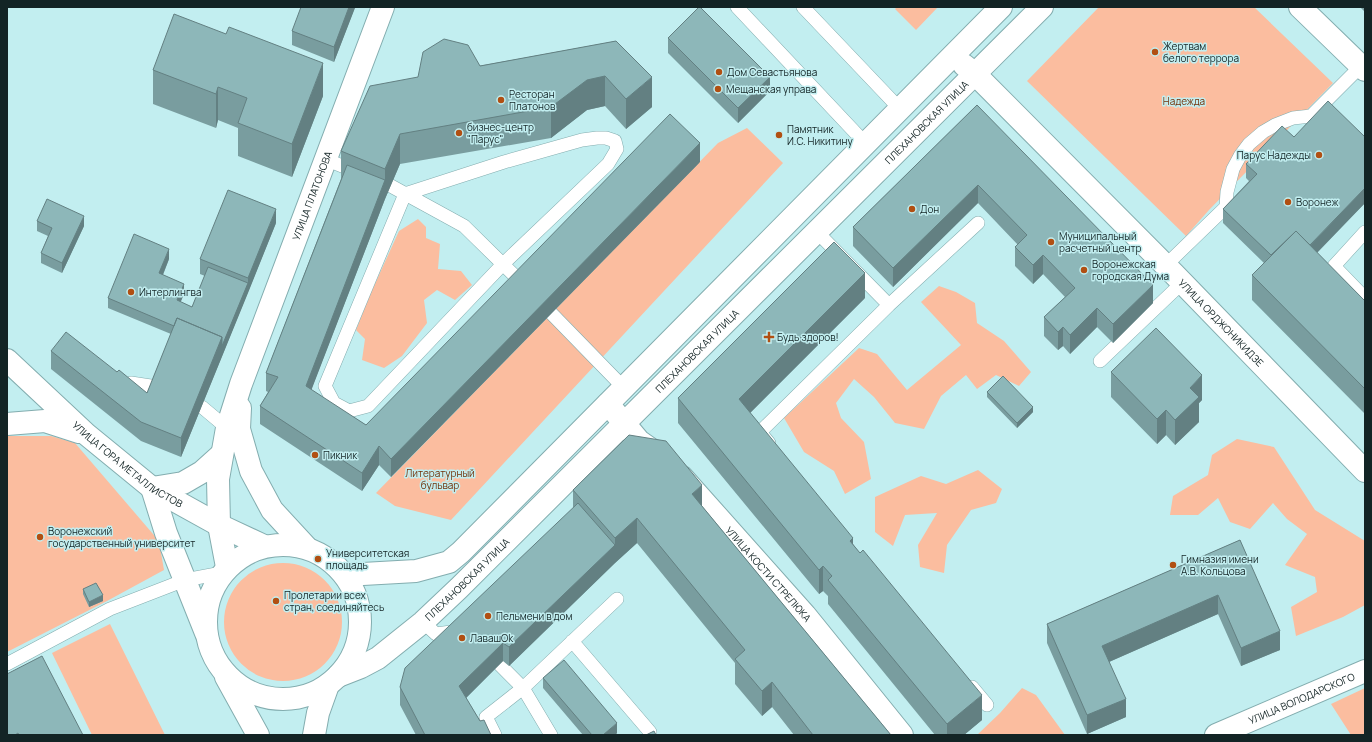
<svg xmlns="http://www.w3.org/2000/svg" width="1372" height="742" viewBox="0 0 1372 742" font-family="Manrope,sans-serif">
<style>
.green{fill:#fbbd9f}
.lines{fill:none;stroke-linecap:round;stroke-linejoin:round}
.service-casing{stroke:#83adaf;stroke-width:14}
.minor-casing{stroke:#83adaf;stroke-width:24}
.tertiary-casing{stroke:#83adaf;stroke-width:24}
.service{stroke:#fff;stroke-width:13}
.minor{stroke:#fff;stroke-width:22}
.tertiary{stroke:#fff;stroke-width:22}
.wall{fill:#799d9f}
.shaded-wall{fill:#638082}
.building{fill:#8db7b9;stroke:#638082}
.poi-dot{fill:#b14f12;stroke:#c2eef0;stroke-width:1.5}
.labels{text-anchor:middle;stroke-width:3;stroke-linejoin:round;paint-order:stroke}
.poi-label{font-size:10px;fill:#132425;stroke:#c2eef0;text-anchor:start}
.park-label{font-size:10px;fill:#723108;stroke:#c2eef0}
.street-label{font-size:10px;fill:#132425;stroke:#c2eef0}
</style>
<rect width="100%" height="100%" fill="#c2eef0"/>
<path class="green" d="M897,7H938L916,30L895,9Z
M1099,7H1254L1333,83L1209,210L1186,236L1027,81Z
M747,128L783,163L451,520L395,506L376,493L718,143Z
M418,219L426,227V238L440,244L438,269L461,271L472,285L455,300L437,290L424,300L427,323L402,356L384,368L362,360L365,339L356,330L369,297L399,231Z
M939,286L956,292L975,303L977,323L1004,341L1031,372L1019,386L996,375L977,389L966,375L941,396L924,429L895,423L874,397L854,379L836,403L841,418L864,442L871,479L845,494L834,471L804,452L784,418L859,348L877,354L907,390L961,345L921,302Z
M7,436H51L75,443L159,541L164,570L107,601L7,652Z
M1237,439L1274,447L1315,510L1365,541V605L1343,617L1296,636L1291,607L1317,592L1315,577L1285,565L1307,534L1287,519L1273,503L1250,529L1230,522L1218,498L1198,515H1170L1173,496L1208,475L1212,455Z
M978,470L1002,489L996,503L971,510L947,545L944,573L920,567L918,545L937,513L905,515L893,546L875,532V497L921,476L946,484Z
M224 622a59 59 0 1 1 118 0a59 59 0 1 1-118 0Z
M110,624L165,735H92L52,653Z
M1022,688L1036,695L1065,735H977L1000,713Z
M1365,688V735H1351L1331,704Z"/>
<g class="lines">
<defs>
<path id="service" d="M737,7L866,144
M803,7L900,109
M597,138H606L615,141L617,149L608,164L503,264L368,406L349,411L334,403L325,386L405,194L504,162L582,140Z
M325,159L347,168
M391,186L464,226L522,283
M1365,232L1334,266L1365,298
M1165,266L1226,207L1227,192L1233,169L1240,156L1249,144L1263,132L1275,125L1293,118L1311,116L1361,66
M889,305L978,223
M551,313L624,388
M1100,361L1182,283
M131,383L157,387
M202,407L227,428
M769,443L760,432L889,305L817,232
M423,622L436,634L459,631
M572,641L650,732
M7,664L110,609L185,580L222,573
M500,665L523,688L551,735
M972,687L987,705
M495,735L486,717L523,688L617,599"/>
<g id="minor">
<path d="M1300,7L1365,70"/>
<path id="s1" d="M7,360L86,434L152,488L219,525L264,546"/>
<path d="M608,404L639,441L659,455"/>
<path d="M7,424L45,421L79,432"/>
<path id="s2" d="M682,477L805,615L902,735"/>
<path d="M152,488L166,533L206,633"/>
<path id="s3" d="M1216,735L1365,671"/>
</g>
<g id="tertiary">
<path id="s4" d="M964,65L975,74L1174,274L1365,471"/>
<path d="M240,408L239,429L251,471L272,510L307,548"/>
<path d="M152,488L183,483L202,472L222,454"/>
<circle cx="283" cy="622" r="77"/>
<path id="s5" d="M227,567L219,525L218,479L227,428L241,384L383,7"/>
<path d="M345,575L416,571L449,562L461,552L1001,7"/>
<path id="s6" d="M338,676L361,667L378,658L423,622L459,588L1042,7"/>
<path d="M226,677L258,735"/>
<path d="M314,735L318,713L328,685"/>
</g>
</defs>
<use href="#service" class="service-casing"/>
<use href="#minor" class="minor-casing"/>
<use href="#tertiary" class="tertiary-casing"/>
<use href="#service" class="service"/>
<use href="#minor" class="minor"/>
<use href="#tertiary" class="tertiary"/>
</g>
<path class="wall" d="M355,7L334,62L292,45V31Z
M1360,7H1365V12Z
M668,38L770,91L738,123L668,53Z
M616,41L652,107L626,129L605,106L587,110L551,138L400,164L385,199L311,390L366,425L700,162L391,477L379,465L362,491L260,424V406L268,392L266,391V373L341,179V151L418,77Z
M153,70L323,96L292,177L238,156V128L218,120L216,128L153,104Z
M977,105L1153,303L1113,343L1097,327L1070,354L1063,346L1058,350L1044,336V317L1065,297L1043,274L1033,284L1015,266V247L1018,245L978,203L893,287L853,246V227Z
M1294,137H1365V203L1317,253L1365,301V414L1252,300V275L1264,263L1223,223V209L1249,181L1246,178V164Z
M37,221L84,226L62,273L41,263V253L48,236L37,231Z
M276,223L181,457L141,441L51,369V351L117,372L147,393L171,334L108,308V298L169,259L163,275L184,294L180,302L192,307L205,276L200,274V259Z
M865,298L750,413L853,544L982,720L964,735H935L828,604V596L823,591L819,594L678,423V398Z
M1111,372L1202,400L1199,403V422L1175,445L1166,435L1157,444L1111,397Z
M987,392L1033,412L1017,428L987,397Z
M573,490L702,506L891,735H794L772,707L762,716L735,684V663L637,543L615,563L509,666L503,661L466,698L480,721L491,735H416L400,705V687L573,509Z
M1240,540L1280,650L1241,666L1218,614L1109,662L1126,717L1087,734L1047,643V624Z
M83,589L103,601L89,607L83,594Z
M543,678L617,733L615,735H583L543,688Z"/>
<path class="shaded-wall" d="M349,7H355V8L334,62V47Z
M323,63V96L292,177V144Z
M605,76V106L587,110L551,138V107L587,80Z
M652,77V107L626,129V99Z
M770,77V91L738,123V108Z
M218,87V120L216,128V94Z
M400,134V164L385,199L306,404V386L385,180V169Z
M700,143V162L391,477V459Z
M978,185V203L893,287V268Z
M1365,188V203L1305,265V251Z
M276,209V223L248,293V278Z
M84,216V226L62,273V263Z
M169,249V259L159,284V273Z
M1043,255V274L1033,284V265Z
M865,273V298L739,424V399Z
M248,283V293L181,457V438L222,337Z
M184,284V294L177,311V300Z
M1153,285V303L1113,343V324Z
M1097,308V327L1070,354V335Z
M1063,327V346L1058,350V332Z
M1202,375V400L1199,403V422L1175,445V420L1190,388Z
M1033,407V412L1017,428V423Z
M1166,410V435L1157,444V419Z
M379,446V465L362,491V473Z
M702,485V509L692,494Z
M637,518V543L615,563L509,666V647L615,545V538Z
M853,538V563L850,541Z
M823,566V591L819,594V570Z
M103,595V601L89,607V602Z
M1218,595V614L1102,665V646Z
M1280,631V650L1241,666V648Z
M503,643V661L459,705V686Z
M772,682V707L762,716V691Z
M982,695V720L964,735H947V724Z
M1126,699V717L1087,734V715Z
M617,723V733L615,735H603Z"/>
<path class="building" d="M301,7H349L334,47L292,31Z
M699,7H700L770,77L738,108L668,38Z
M174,14L226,34L229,27L323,63L292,144L238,123L247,98L218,87L216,94L153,70Z
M444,39L468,45L480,66L616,41L652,77L626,99L605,76L587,80L551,107L400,134L385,169L341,151L370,86L418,77L423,52Z
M1328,101L1365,137V188L1310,245L1296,231L1271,255L1223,209L1257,174L1246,164L1282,126L1294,137Z
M977,105L1153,285L1113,324L1097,308L1070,335L1063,327L1058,332L1044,317L1075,288L1043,255L1033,265L1015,247L1027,235L978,185L893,268L853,227Z
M670,114L700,143L391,459L379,446L362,473L260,406L278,377L266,373L347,165L385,180L306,386L366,425Z
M228,190L276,209L248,278L200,259Z
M47,199L84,216L62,263L41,253L52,228L37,221Z
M1296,231L1365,301V389L1252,275Z
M134,234L169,249L159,273L184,284L177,300L192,307L208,267L248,283L222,346V337L177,318L174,326L108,298Z
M834,242L865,273L739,399L853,538L850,541L860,553L863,550L982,695L947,724L828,580L832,576L823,566L819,570L678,398Z
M177,318L222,337L181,438L141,422L51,351L66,332L117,372L119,370L147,393Z
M1156,328L1202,375L1190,388L1199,397L1175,420L1166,410L1157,419L1111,372Z
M1003,376L1033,407L1017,423L987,392Z
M629,435L666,441L702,485L692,494L891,735H813L772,682L762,691L735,659L745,650L637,518L615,538L573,490Z
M578,503L615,545L509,647L503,643L459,686L480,721L484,720L491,735H425L400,687L405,668Z
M1240,540L1280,631L1241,648L1218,595L1102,646L1126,699L1087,715L1047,624Z
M96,583L103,595L89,602L83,589Z
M42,656L83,735H19L18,733L15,735H7V674Z
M564,660L617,723L603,735H592L543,678Z
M654,731L656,735H646Z"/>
<g class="poi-dot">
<circle cx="1155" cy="52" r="4"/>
<circle cx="719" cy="72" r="4"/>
<circle cx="718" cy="89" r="4"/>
<circle cx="501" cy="100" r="4"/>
<circle cx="459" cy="133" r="4"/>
<circle cx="779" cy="135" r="4"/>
<circle cx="1319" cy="155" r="4"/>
<circle cx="1288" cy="202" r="4"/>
<circle cx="912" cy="209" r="4"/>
<circle cx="1051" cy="242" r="4"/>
<circle cx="1084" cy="270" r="4"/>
<circle cx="131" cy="292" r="4"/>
<path d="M767 331h4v4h4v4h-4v4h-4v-4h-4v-4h4z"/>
<circle cx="315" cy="455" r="4"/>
<circle cx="40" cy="537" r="4"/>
<circle cx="318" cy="559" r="4"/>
<circle cx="1173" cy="565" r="4"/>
<circle cx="276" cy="601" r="4"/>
<circle cx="488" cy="616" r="4"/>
<circle cx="462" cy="638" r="4"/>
</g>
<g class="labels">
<g class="poi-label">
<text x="1163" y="50">Жертвам<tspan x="1163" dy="12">белого террора</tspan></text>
<text x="727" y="76">Дом Севастьянова</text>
<text x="726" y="93">Мещанская управа</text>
<text x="509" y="98">Ресторан<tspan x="509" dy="12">Платонов</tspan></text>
<text x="467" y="131">бизнес-центр<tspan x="467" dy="12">"Парус"</tspan></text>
<text x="787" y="133">Памятник<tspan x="787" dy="12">И.С. Никитину</tspan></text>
<text x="1311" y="159" text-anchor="end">Парус Надежды</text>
<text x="1296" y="206">Воронеж</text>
<text x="920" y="213">Дон</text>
<text x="1059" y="240">Муниципальный<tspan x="1059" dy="12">расчетный центр</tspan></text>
<text x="1092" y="268">Воронежская<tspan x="1092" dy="12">городская Дума</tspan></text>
<text x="139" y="296">Интерлингва</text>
<text x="777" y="341">Будь здоров!</text>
<text x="323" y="459">Пикник</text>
<text x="48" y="535">Воронежский<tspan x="48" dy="12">государственный университет</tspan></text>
<text x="326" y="557">Университетская<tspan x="326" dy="12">площадь</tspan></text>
<text x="1181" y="563">Гимназия имени<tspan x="1181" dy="12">А.В. Кольцова</tspan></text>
<text x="284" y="599">Пролетарии всех<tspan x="284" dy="12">стран, соединяйтесь</tspan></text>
<text x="496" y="620">Пельмени в дом</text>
<text x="470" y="642">ЛавашOk</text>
</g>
<g class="park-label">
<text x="1184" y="105">Надежда</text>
<text x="440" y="477">Литературный<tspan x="440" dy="12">бульвар</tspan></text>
</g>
<g class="street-label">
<text dy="4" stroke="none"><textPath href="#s6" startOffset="811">ПЛЕХАНОВСКАЯ УЛИЦА</textPath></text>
<text dy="4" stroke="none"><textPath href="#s5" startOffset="388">УЛИЦА ПЛАТОНОВА</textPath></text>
<text dy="4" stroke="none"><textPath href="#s4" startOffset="364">УЛИЦА ОРДЖОНИКИДЗЕ</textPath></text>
<text dy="4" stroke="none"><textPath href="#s6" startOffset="487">ПЛЕХАНОВСКАЯ УЛИЦА</textPath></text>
<text dy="4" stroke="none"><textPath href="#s1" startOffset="160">УЛИЦА ГОРА МЕТАЛЛИСТОВ</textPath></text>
<text dy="4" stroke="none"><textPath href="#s2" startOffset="130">УЛИЦА КОСТИ СТРЕЛЮКА</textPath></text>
<text dy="4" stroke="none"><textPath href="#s6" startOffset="163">ПЛЕХАНОВСКАЯ УЛИЦА</textPath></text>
<text dy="4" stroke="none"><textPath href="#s3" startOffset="93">УЛИЦА ВОЛОДАРСКОГО</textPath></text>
</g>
</g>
<rect width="1372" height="742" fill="none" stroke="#132425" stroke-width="16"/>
</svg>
